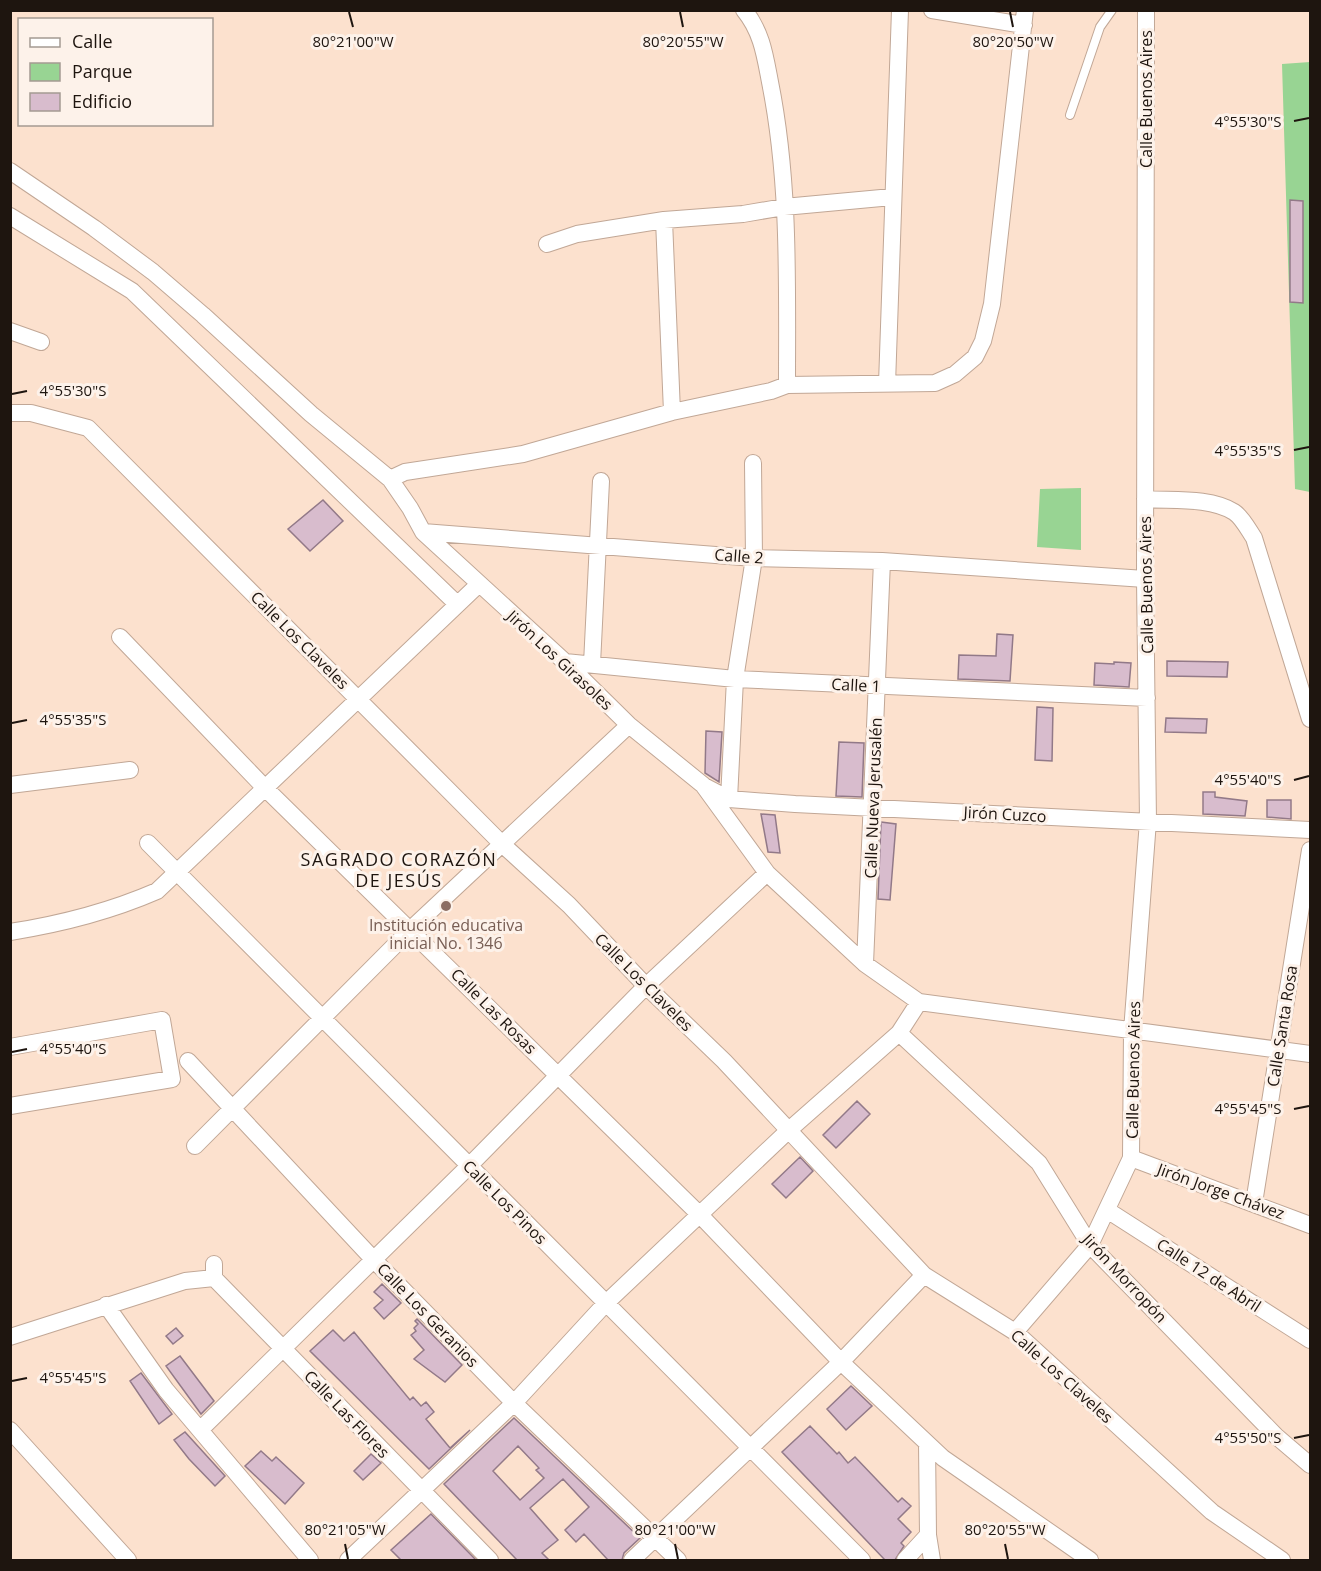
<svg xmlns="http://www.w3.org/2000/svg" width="1321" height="1571" viewBox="0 0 1321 1571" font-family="'Open Sans',sans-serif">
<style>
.green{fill:#98d493}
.building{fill:#d8bccd;stroke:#927988;stroke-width:1.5;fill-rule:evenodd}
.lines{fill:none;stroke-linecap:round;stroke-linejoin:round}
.service-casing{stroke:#c1a796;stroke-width:10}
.minor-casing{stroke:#c1a796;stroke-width:18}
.service{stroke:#fff;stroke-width:8}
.minor{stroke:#fff;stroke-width:16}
.ticks{fill:none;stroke:#1e150f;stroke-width:2}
.education-dot{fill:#8d6e63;stroke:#fdf2ea;stroke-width:2}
.labels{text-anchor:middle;stroke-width:6;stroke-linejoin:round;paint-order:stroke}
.street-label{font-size:16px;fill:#1e150f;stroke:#fdf2ea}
.education-label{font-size:16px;fill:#785e54;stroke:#fdf2ea}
.neighbourhood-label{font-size:18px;letter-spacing:1.5px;fill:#1e150f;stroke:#fdf2ea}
.ticks-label{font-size:15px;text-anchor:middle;fill:#1e150f;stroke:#fdf2ea;stroke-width:6;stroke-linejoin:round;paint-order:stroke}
</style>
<rect width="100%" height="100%" fill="#fce1ce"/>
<path class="green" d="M1310,62V492L1295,489L1282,64Z
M1081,488V550L1037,547L1040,489Z"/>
<path class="building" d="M1290,200L1303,201V303L1290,302Z
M323,500L343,521L310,551L288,529Z
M997,634L1013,635L1010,681L958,679L959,655L996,656Z
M1167,661L1228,662L1227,677L1167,676Z
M1114,662L1131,663L1129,687L1094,685L1095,663L1114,664Z
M1037,707L1053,708L1052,761L1035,760Z
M1166,718L1207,719L1206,733L1165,732Z
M706,731L722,732L719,782L705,773Z
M839,742L864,743L862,797L836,796Z
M1203,792H1215V797L1247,801L1245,816L1203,814Z
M1267,800H1291V819L1267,817Z
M761,814L775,815L780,853L768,852Z
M881,822L896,824L890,900L878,899Z
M857,1101L870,1114L836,1148L823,1135Z
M800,1157L813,1171L786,1198L772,1184Z
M382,1284L401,1303L384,1319L374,1308L383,1300L374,1292Z
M417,1319L462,1365L445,1382L414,1359L424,1350L411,1335L416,1331L414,1328L418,1324L415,1321Z
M176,1328L183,1336L173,1344L166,1336Z
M333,1330L344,1341L354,1332L410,1400L413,1397L421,1406L426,1402L434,1412L426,1419L450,1448L470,1430L429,1469L310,1351Z
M180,1356L214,1401L201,1414L166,1366Z
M141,1373L172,1414L159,1424L130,1381Z
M851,1386L872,1406L846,1430L827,1409Z
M514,1418L640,1538L624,1553L622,1560H608L584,1534L576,1542L565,1530L589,1507L563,1479L530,1508L558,1540L542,1553L549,1560H517L444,1484ZM518,1446L539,1468L536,1470L544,1478L520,1500L493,1471Z
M810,1426L837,1454L839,1452L848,1463L855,1457L898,1502L902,1498L911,1506L898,1519L911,1532L901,1543L904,1546L895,1560H885L782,1452Z
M185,1432L225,1476L215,1486L189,1459L174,1440Z
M261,1451L272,1461L276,1457L304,1483L285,1504L245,1466Z
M371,1454L381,1463L363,1480L354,1471Z
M431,1514L476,1560H401L391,1550Z"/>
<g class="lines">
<defs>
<path id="service" d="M1070,115L1100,27L1112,10"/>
<path id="minor" d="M744,10C762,32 765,56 770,82C790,182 787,284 787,385
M932,10L1024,25
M10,171L94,228L153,272L203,315L311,414L390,479L410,508L423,532L565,662L629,725L703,785L767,873L865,964L919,1002L1310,1054
M10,216L132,291L457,604
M664,220L672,412
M547,244L577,234L664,220L743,214L784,207L892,197
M10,331L41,342
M887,384L900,10
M10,413H31L88,428L502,844L569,905L646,986L724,1061L924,1275L1015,1332L1212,1512L1282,1560
M390,479L405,472L523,454L672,412L771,391L787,385L935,383L955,374L975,357L983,341L992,304L1025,10
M1145,499C1172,501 1210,497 1234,512C1242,517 1248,529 1254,538L1310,719
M423,532L754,558L882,561L1145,579
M120,637L265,788L700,1215L841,1362L943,1458L1090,1560
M565,662L735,679L1147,698
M592,664L601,481
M10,785L130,770
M706,787L729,799L795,804L1310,830
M729,799L735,679L754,558L753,463
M148,843L862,1560
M10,932C61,924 111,911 157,891L478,585
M865,964L882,561
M919,1002L899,1033L1039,1163L1090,1245L1276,1436L1310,1465
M10,1047L162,1020L172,1079L10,1106
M188,1061L373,1259L514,1403L678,1560
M195,1146L411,929L629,725
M1131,1158L1310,1225
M1254,1203L1310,850
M1107,1210L1310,1340
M214,1264V1278L490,1560
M106,1305L166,1390L310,1560
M1015,1332L1090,1245L1131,1158L1132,1031L1148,821L1145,579L1146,10
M10,1337L185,1281L214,1278
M10,1430L128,1560
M200,1430L469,1166L646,986L767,873
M927,1443L928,1535L932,1560
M348,1560L514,1403L606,1303L789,1130L899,1033
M632,1560L841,1362L924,1275
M905,1560L928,1535"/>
</defs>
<use href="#service" class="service-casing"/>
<use href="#minor" class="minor-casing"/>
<use href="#service" class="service"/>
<use href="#minor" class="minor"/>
</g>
<path class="ticks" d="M349,12L353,27M680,12L683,27M1010,12L1013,27M1294,121L1309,118M12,394L27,391M1294,450L1309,447M12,723L27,720M1294,780L1309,776M12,1052L27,1049M1294,1109L1309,1106M12,1381L27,1378M1294,1438L1309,1435M345,1544L348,1559M675,1544L678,1559M1005,1544L1008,1559"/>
<circle class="education-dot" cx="446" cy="906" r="6"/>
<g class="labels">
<g class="street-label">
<text transform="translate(1146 99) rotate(-90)" y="6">Calle Buenos Aires</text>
<text transform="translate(739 556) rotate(4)" y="6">Calle 2</text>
<text transform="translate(1146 585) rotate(-91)" y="6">Calle Buenos Aires</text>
<text transform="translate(300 640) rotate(45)" y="6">Calle Los Claveles</text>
<text transform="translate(560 660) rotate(43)" y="6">Jirón Los Girasoles</text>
<text transform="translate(856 685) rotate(3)" y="6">Calle 1</text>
<text transform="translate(873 798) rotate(-88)" y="6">Calle Nueva Jerusalén</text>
<text transform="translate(1005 814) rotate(3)" y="6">Jirón Cuzco</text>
<text transform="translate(644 982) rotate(45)" y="6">Calle Los Claveles</text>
<text transform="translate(494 1011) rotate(45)" y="6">Calle Las Rosas</text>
<text transform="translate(1282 1026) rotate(-81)" y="6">Calle Santa Rosa</text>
<text transform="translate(1133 1070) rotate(-89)" y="6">Calle Buenos Aires</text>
<text transform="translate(1221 1191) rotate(20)" y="6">Jirón Jorge Chávez</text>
<text transform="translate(505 1202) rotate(45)" y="6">Calle Los Pinos</text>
<text transform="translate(1209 1275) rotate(33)" y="6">Calle 12 de Abril</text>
<text transform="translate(1125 1278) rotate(47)" y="6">Jirón Morropón</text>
<text transform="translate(428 1315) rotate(46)" y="6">Calle Los Geranios</text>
<text transform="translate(1062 1376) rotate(42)" y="6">Calle Los Claveles</text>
<text transform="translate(347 1414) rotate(46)" y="6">Calle Las Flores</text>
</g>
<g class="education-label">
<text x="446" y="931">Institución educativa<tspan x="446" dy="18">inicial No. 1346</tspan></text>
</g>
<g class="neighbourhood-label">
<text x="399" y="866">SAGRADO CORAZÓN<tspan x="399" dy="21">DE JESÚS</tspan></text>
</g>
</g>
<g class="ticks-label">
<text x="353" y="47">80°21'00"W</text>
<text x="683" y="47">80°20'55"W</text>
<text x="1013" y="47">80°20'50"W</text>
<text x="1248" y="127">4°55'30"S</text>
<text x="73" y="396">4°55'30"S</text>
<text x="1248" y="456">4°55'35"S</text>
<text x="73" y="725">4°55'35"S</text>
<text x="1248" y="785">4°55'40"S</text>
<text x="73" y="1054">4°55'40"S</text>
<text x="1248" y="1114">4°55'45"S</text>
<text x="73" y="1383">4°55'45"S</text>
<text x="1248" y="1443">4°55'50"S</text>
<text x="345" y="1535">80°21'05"W</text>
<text x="675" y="1535">80°21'00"W</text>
<text x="1005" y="1535">80°20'55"W</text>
</g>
<rect width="1321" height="1571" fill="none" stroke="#1e150f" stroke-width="24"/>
<rect x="18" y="18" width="195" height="108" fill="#fdf2ea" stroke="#a49a92" stroke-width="1.5"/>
<rect x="30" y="38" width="30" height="9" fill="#ffffff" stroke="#a49a92" stroke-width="1.5"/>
<text x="72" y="48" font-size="18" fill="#1e150f">Calle</text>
<rect x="30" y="63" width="30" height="18" fill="#98d493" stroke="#a49a92" stroke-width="1.5"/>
<text x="72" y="78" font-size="18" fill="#1e150f">Parque</text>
<rect x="30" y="93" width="30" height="18" fill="#d8bccd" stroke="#a49a92" stroke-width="1.5"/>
<text x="72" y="108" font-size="18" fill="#1e150f">Edificio</text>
</svg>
